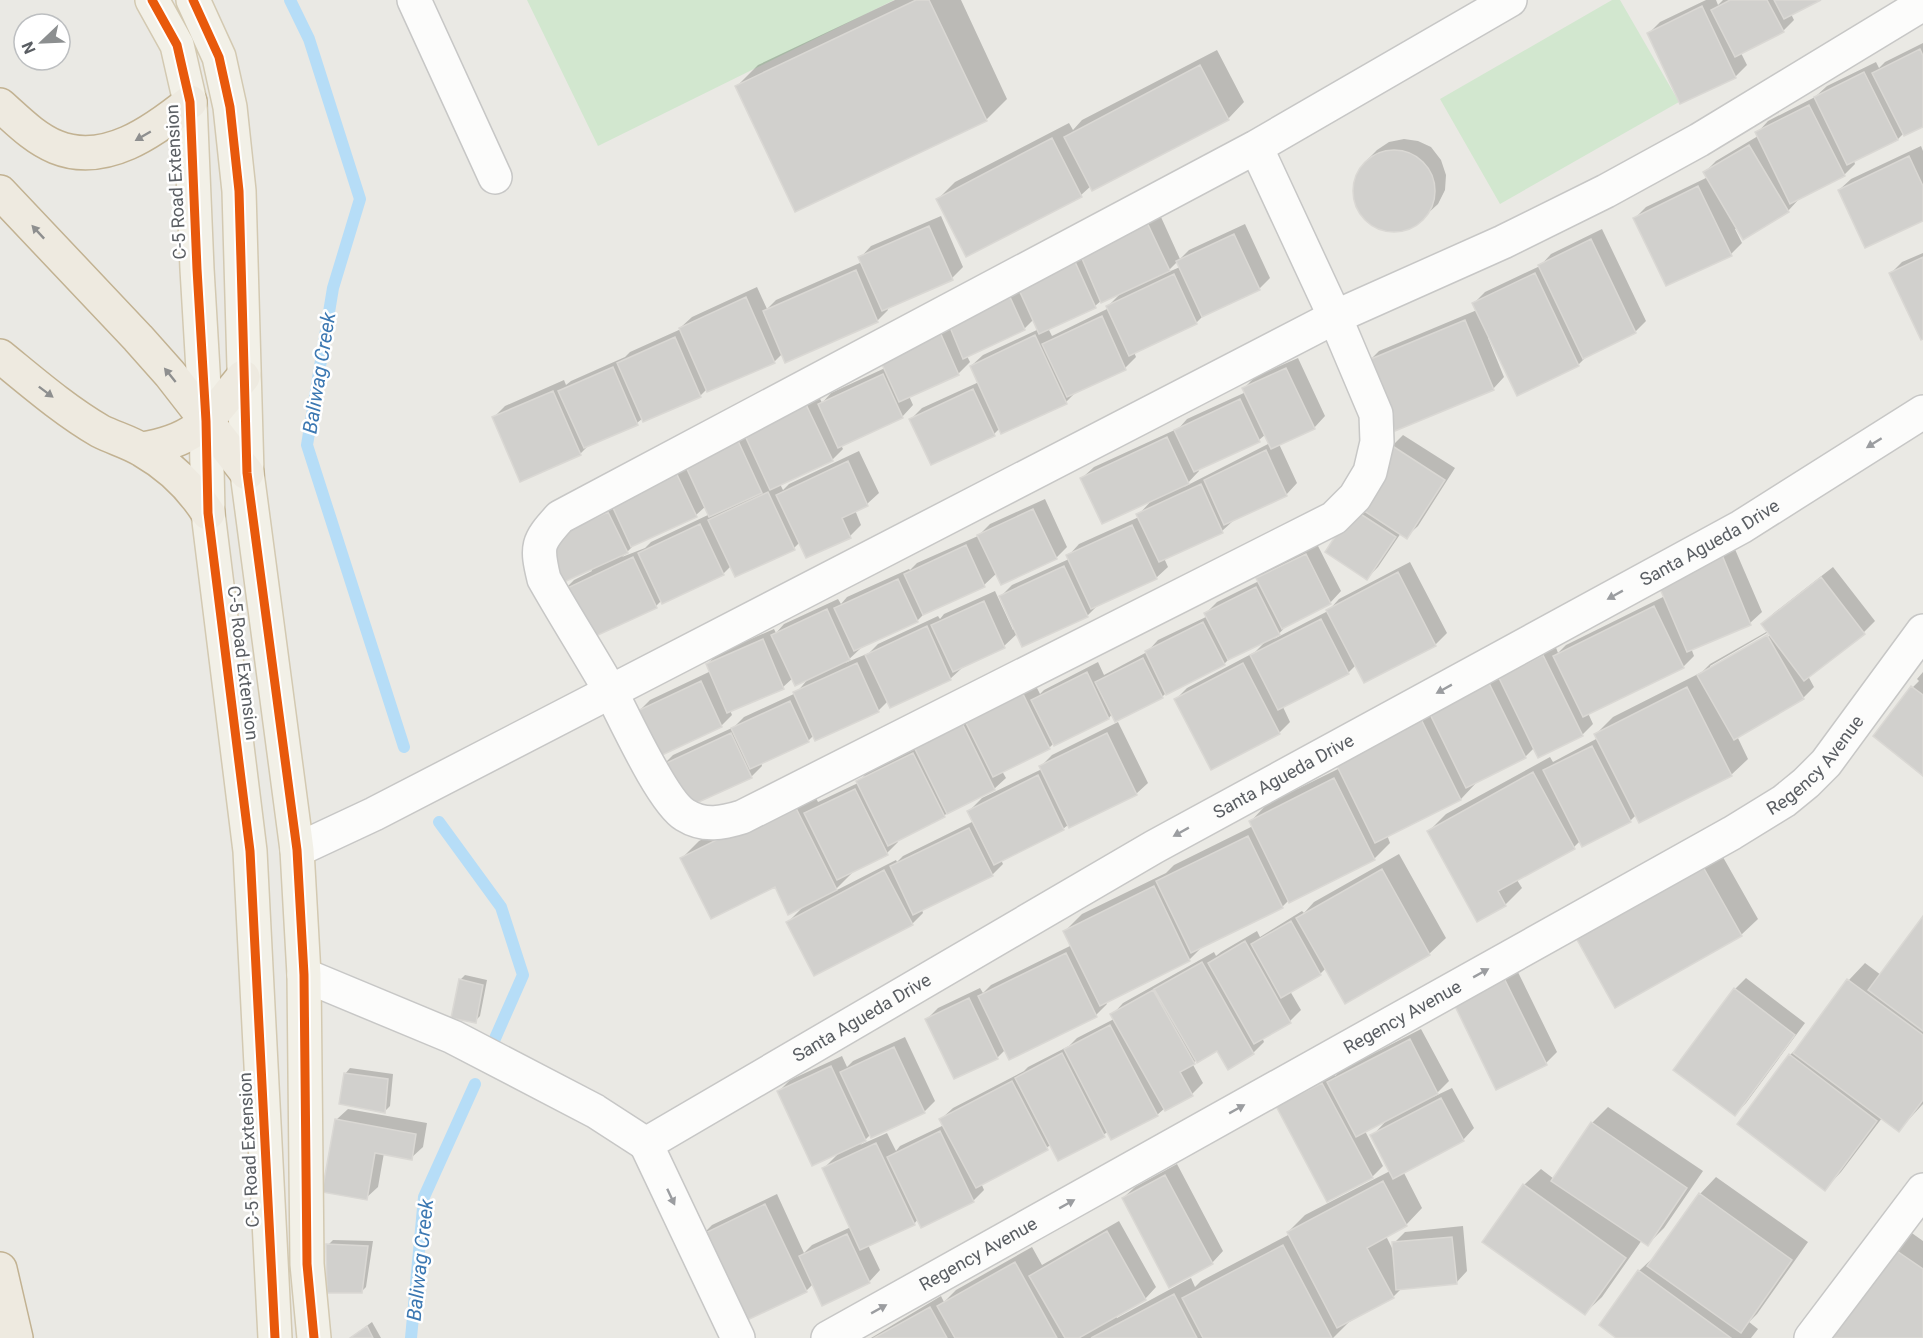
<svg xmlns="http://www.w3.org/2000/svg" width="1923" height="1338" viewBox="0 0 1923 1338" font-family="Roboto,sans-serif">
<style>
.green{fill:#d2e7cf}
.shadow{fill:#0003;fill-rule:evenodd}
.lines{fill:none;stroke-linecap:round;stroke-linejoin:round}
.stream{stroke:#b6ddf7;stroke-width:12}
.building{fill:#d1d0cd;stroke:#dad8d4;stroke-width:1.5}
.minor-casing{stroke:#c7c7c6;stroke-width:36}
.major-casing{stroke:#d3c9b1;stroke-width:36}
.highway-casing{stroke:#c2b292;stroke-width:36}
.minor{stroke:#fcfcfb;stroke-width:33}
.major{stroke:#f2f0e7;stroke-width:33}
.highway{stroke:#eeeae0;stroke-width:33}
.cycleway-casing{stroke:#fff;stroke-width:13}
.cycleway{stroke:#e8590c;stroke-width:9}
.oneway{fill:#8e8f8f}
.oneway2{fill:#9b9da0}
.labels{text-anchor:middle;stroke-width:5;stroke-linejoin:round;paint-order:stroke}
.street-label{font-size:18px;fill:#5a5e63;stroke:#fff}
.water-label{font-size:20px;font-style:italic;fill:#3c78b2;stroke:#fff}
</style>
<rect width="100%" height="100%" fill="#eae9e4"/>
<path class="green" d="M527,0H894L598,146Z
M1612,0H1620L1679,102L1500,204L1440,99Z"/>
<path class="shadow" d="M895,0H961L1007,99L986,120L737,86L758,65Z
M1706,0H1716L1718,5L1723,0H1818L1791,14L1794,20L1783,31L1741,53L1747,65L1736,76L1681,102L1649,33L1660,22Z
M1923,43V125L1904,133L1898,139L1854,161L1855,164L1844,175L1798,198L1799,199L1788,211L1735,229L1742,243L1731,254L1635,218L1646,207L1708,177L1705,172L1716,161L1758,136L1757,133L1768,121L1815,97L1827,86L1876,62L1879,68L1885,62Z
M1217,50L1244,102L1228,119L1091,186L1081,195L967,255L938,199L955,182L1069,123L1073,130L1082,120Z
M1404,139L1418,141L1431,147L1441,160L1446,175L1445,190L1438,204L1413,227L1398,231L1382,230L1367,222L1358,209L1354,193L1356,176L1365,162L1377,150L1389,142Z
M1921,146L1923,151V219L1839,190L1851,179Z
M1156,206L1180,259L1189,250L1245,224L1270,278L1259,289L1205,314L1196,323L1134,352L1136,357L1125,368L1077,391L1066,402L1000,428L994,434L911,419L922,408L979,382L971,366L983,355L1039,329L1034,319L1024,329L967,356L970,362L959,373L909,396L913,405L902,417L841,445L843,449L832,460L780,484L783,490L789,484L859,451L879,493L867,504L855,510L861,525L850,536L807,556L800,542L794,548L731,566L723,574L662,600L656,606L563,591L574,580L592,571L591,569L545,543L814,386L822,403L831,393L885,368L878,351ZM1178,261L1180,267L1166,273ZM1121,293L1108,306L1109,308L1052,336L1048,328L1095,306L1102,300ZM706,506L710,514L651,542L645,548L622,557L636,543L696,515Z
M941,216L963,267L952,278L887,307L888,310L877,321L783,353L774,362L708,388L700,396L643,418L637,423L591,443L580,454L493,418L505,406L564,380L566,385L571,381L625,357L630,352L681,329L680,328L692,317L757,287L767,309L776,300L862,262L860,258L871,246Z
M1602,229L1646,321L1635,332L1588,355L1579,364L1518,394L1490,337L1488,338L1504,377L1493,389L1368,362L1379,351L1477,310L1474,303L1485,292L1540,266L1551,254Z
M1923,253V337L1891,273L1902,262Z
M1298,358L1325,416L1314,428L1279,444L1297,483L1286,495L1234,520L1222,531L1164,558L1168,567L1156,578L1098,605L1087,616L1018,633L1004,646L962,668L950,679L891,706L888,701L878,711L814,735L808,741L761,762L762,766L751,777L662,766L673,755L734,727L744,717L796,693L809,678H793L783,687L730,710L732,715L721,726L639,711L650,700L711,671L707,664L719,653L774,629L776,633L784,624L838,599L841,604L847,597L909,569L910,570L917,563L978,536L990,524L1045,499L1067,547L1056,558L997,573L984,585L925,613L917,621L861,648L845,663L869,653L878,644L938,616L940,619L944,614L995,591L1013,630L1016,628L1001,596L1012,585L1069,559L1068,556L1079,544L1139,517L1138,515L1153,499L1082,478L1094,467L1179,428L1187,419L1246,392L1244,388L1255,377ZM1266,434L1270,443L1184,487L1199,471L1198,468L1259,440Z
M1403,435L1455,468L1418,526L1406,537L1401,533L1378,567L1367,578L1327,552L1392,446Z
M1731,540L1762,612L1750,623L1691,648L1694,656L1683,667L1588,713L1593,724L1582,735L1534,748L1525,757L1477,782L1461,799L1387,835L1390,843L1374,859L1289,900L1282,907L1204,945L1189,960L1105,1001L1107,1004L1096,1015L1005,1050L997,1058L927,1019L938,1008L980,988L983,993L991,985L1072,945L1065,931L1082,914L1166,873L1174,865L1253,826L1251,821L1267,804L1340,768L1498,669L1502,677L1512,667L1555,645L1558,653L1566,645L1665,596Z
M1317,544L1341,591L1330,603L1289,623L1274,639L1328,611L1339,599L1410,562L1447,633L1436,644L1364,681L1356,665L1348,673L1283,707L1290,722L1279,733L1176,699L1187,688L1255,652L1268,639L1231,657L1224,664L1166,693L1162,697L1112,714L1109,718L1054,743L1049,748L1002,771L1006,778L994,789L897,840L898,842L887,853L852,871L853,872L833,892L896,860L897,862L903,856L974,821L969,811L982,798L1042,769L1041,766L1052,755L1118,722L1148,783L1136,794L1069,824L1063,829L1001,860L1003,864L992,875L922,910L923,913L912,924L788,922L804,906L776,885L682,858L699,841L810,786L818,802L858,783L869,770L1035,684L1040,694L1044,690L1098,662L1104,675L1147,652L1158,640L1208,616L1206,613L1217,602L1259,581L1258,578L1269,567Z
M1833,567L1875,621L1864,632L1808,676L1814,687L1803,698L1737,736L1748,759L1731,775L1636,815L1630,821L1580,841L1574,847L1517,880L1522,888L1505,905L1429,831L1446,814L1550,757L1553,762L1598,738L1596,734L1613,717L1702,672L1710,664L1768,631L1763,624L1774,613ZM1772,630L1774,633L1710,669V666Z
M1923,672V774L1913,687L1919,681L1917,679Z
M1719,850L1758,919L1741,935L1594,920Z
M1399,854L1446,938L1429,954L1326,968L1320,974L1290,991L1301,1010L1290,1021L1262,1037L1264,1042L1253,1053L1218,1049L1192,1063L1203,1083L1192,1094L1165,1108L1157,1115L1108,1132L1058,1159L1051,1145L981,1183L984,1190L973,1201L918,1219L914,1224L868,1245L880,1270L869,1282L813,1284L806,1291L701,1236L712,1225L777,1194L804,1253L812,1245L851,1227L824,1168L840,1152L779,1091L790,1080L842,1056L847,1067L853,1061L905,1037L935,1101L924,1112L871,1134L860,1145L887,1133L896,1151L900,1146L944,1125L941,1119L953,1108L1024,1071L1028,1067L1069,1046L1077,1038L1114,1019L1112,1015L1123,1003L1214,952L1216,956L1221,952L1257,931L1260,937L1302,911L1304,913L1314,902Z
M1923,918V1104L1899,1130L1882,1118L1841,1172L1825,1189L1790,1055L1800,1045L1849,980L1865,963L1881,975Z
M1512,960L1557,1052L1546,1063L1451,996Z
M465,975L487,980L480,1016L475,1021L460,980Z
M1746,978L1805,1023L1746,1103L1735,1114V989Z
M1421,1029L1449,1081L1433,1097L1452,1088L1474,1128L1463,1140L1403,1171L1422,1208L1406,1225L1386,1236L1394,1252V1243L1405,1232L1463,1226L1467,1271L1456,1283L1402,1288L1393,1297L1349,1322L1333,1338H1080L1084,1334L1075,1338H871L941,1296L944,1302L956,1290L1032,1247L1042,1265L1119,1221L1156,1287L1145,1299L1115,1315L1117,1318L1191,1278L1195,1287L1201,1281L1290,1234L1288,1232L1305,1215L1390,1171L1372,1136L1387,1120L1365,1131L1383,1166L1372,1177L1278,1107L1289,1096L1334,1072L1335,1076L1340,1071Z
M350,1068L393,1074L390,1106L385,1111L345,1074Z
M1608,1107L1703,1171L1664,1228L1648,1244L1642,1240L1602,1297L1585,1313L1524,1185L1541,1169L1554,1179L1592,1123Z
M348,1109L427,1123L423,1147L411,1158L384,1153L378,1187L366,1198L336,1120Z
M1177,1164L1223,1251L1212,1263L1123,1198L1135,1187Z
M1716,1177L1808,1242L1757,1314L1749,1322L1758,1329L1751,1338H1619L1639,1271L1656,1255L1700,1194Z
M1909,1231L1923,1241V1338H1828Z
M333,1240L373,1241L366,1287L361,1292L328,1245Z
M372,1322L381,1338H350Z"/>
<g class="lines">
<path class="stream" d="M290,0L309,39L360,199L333,288L307,445L404,747
M439,822L501,907L523,975L493,1043
M411,1338L424,1197L475,1084"/>
</g>
<path class="building" d="M916,0H929L987,121L795,212L735,86Z
M1730,0H1767L1784,32L1735,57L1711,10Z
M1774,0H1821L1784,19Z
M1702,6L1736,78L1680,104L1647,33Z
M1920,49L1923,56V127L1904,136L1872,73Z
M1200,65L1229,120L1092,191L1064,137Z
M1864,72L1898,140L1847,165L1814,97Z
M1809,105L1845,176L1790,204L1755,132Z
M1052,138L1082,197L966,257L936,199Z
M1749,145L1789,212L1743,240L1703,172Z
M1353 191a41 41 0 1 1 82 0a41 41 0 1 1-82 0Z
M1909,156L1923,186V221L1865,248L1838,190Z
M1698,186L1732,256L1666,286L1633,218Z
M1144,216L1170,271L1101,303L1077,247Z
M929,226L953,280L882,311L858,257Z
M1234,234L1260,290L1202,317L1176,261Z
M1591,239L1636,333L1583,359L1538,265Z
M1071,253L1096,308L1039,334L1014,279Z
M1923,257V339L1921,340L1889,273Z
M856,270L878,322L785,363L763,311Z
M1535,273L1579,366L1517,396L1472,303Z
M1174,274L1197,324L1129,356L1106,306Z
M746,297L775,363L707,392L679,328Z
M1010,297L1025,330L963,359L949,325Z
M1102,316L1126,370L1067,397L1042,344Z
M1465,320L1494,390L1395,431L1366,361Z
M936,323L959,375L899,402L876,351Z
M1035,335L1067,404L1001,434L970,366Z
M675,337L701,397L643,422L617,363Z
M613,367L638,425L584,448L558,391Z
M1286,368L1315,429L1271,449L1242,388Z
M883,374L903,418L838,448L818,404Z
M973,389L995,436L931,465L909,419Z
M553,391L581,455L520,482L492,417Z
M802,396L833,461L770,490L740,425Z
M1240,399L1260,442L1194,472L1174,430Z
M734,432L762,493L709,517L681,456Z
M1167,437L1189,484L1102,524L1080,478Z
M1391,445L1445,480L1407,539L1352,503Z
M1266,450L1287,496L1224,525L1204,480Z
M848,461L868,506L842,518L851,538L806,558L776,495Z
M673,466L697,517L631,547L608,497Z
M1201,484L1223,533L1159,562L1136,514Z
M768,492L795,550L735,577L708,520Z
M1033,509L1057,559L1001,585L977,535Z
M1353,509L1396,537L1367,580L1325,552Z
M608,512L628,553L562,583L543,542Z
M700,524L724,575L662,604L638,553Z
M1132,525L1157,579L1091,609L1066,555Z
M966,545L985,587L923,615L904,574Z
M1720,550L1751,625L1687,652L1655,577Z
M1306,554L1331,604L1282,629L1256,578Z
M633,557L657,608L585,641L561,591Z
M1064,566L1088,617L1022,647L999,596Z
M1398,572L1436,646L1364,683L1326,610Z
M1821,577L1865,634L1804,681L1761,624Z
M898,579L918,622L854,651L834,608Z
M1256,587L1280,635L1228,660L1204,613Z
M984,601L1005,648L953,672L931,625Z
M1654,606L1684,668L1583,717L1553,656Z
M827,609L850,660L795,686L771,635Z
M1321,619L1349,674L1278,710L1250,655Z
M1203,622L1225,665L1166,695L1145,651Z
M927,626L951,680L890,708L865,655Z
M1767,635L1804,699L1734,740L1697,675Z
M763,639L784,689L727,713L706,664Z
M1543,655L1583,736L1538,758L1499,678Z
M1143,658L1163,698L1115,722L1095,682Z
M857,663L879,712L815,741L793,692Z
M1243,663L1280,734L1211,770L1174,699Z
M1087,672L1109,719L1054,746L1031,700Z
M1487,679L1526,758L1466,788L1427,708Z
M701,681L722,727L658,757L637,711Z
M1911,686L1923,695V776L1873,736Z
M1687,687L1732,776L1639,823L1594,734Z
M1023,694L1050,749L993,777L966,723Z
M790,701L809,742L750,769L731,728Z
M1420,717L1461,800L1375,843L1334,760Z
M961,721L995,790L947,814L913,745Z
M731,733L752,778L681,810L660,766Z
M1107,733L1137,795L1069,828L1039,766Z
M1592,746L1631,822L1582,847L1543,770Z
M913,753L945,817L888,846L856,781Z
M1533,772L1575,849L1498,891L1506,906L1477,922L1427,831Z
M1038,775L1064,830L994,865L967,811Z
M1334,778L1375,860L1289,903L1249,821Z
M855,789L888,855L837,880L804,813Z
M793,802L837,890L788,915L775,887L711,919L680,858Z
M969,828L993,876L913,915L890,866Z
M1248,836L1283,908L1191,953L1156,881Z
M1702,865L1742,936L1615,1008L1575,936Z
M1382,869L1430,955L1345,1004L1296,918Z
M884,870L913,925L814,976L786,922Z
M1154,886L1190,961L1100,1006L1063,931Z
M1923,916V1031L1868,990Z
M1291,921L1321,975L1281,998L1251,944Z
M1245,941L1291,1023L1254,1044L1208,963Z
M1066,953L1097,1017L1009,1060L978,996Z
M1202,962L1254,1054L1228,1070L1217,1051L1197,1063L1154,989Z
M1500,970L1547,1065L1496,1090L1450,996Z
M459,979L483,985L476,1023L451,1018Z
M1847,979L1923,1035V1100L1899,1132L1793,1053Z
M1734,988L1795,1035L1735,1116L1673,1070Z
M1153,990L1195,1064L1180,1072L1193,1096L1165,1111L1110,1014Z
M969,998L998,1059L954,1079L925,1019Z
M1110,1025L1158,1116L1111,1140L1064,1049Z
M1410,1039L1438,1094L1356,1137L1327,1082Z
M894,1047L925,1113L871,1138L840,1072Z
M1062,1053L1105,1137L1058,1161L1015,1078Z
M1789,1054L1877,1121L1825,1191L1737,1124Z
M831,1066L866,1141L812,1166L777,1091Z
M344,1073L388,1079L385,1113L339,1104Z
M1012,1081L1048,1150L976,1188L939,1119Z
M1322,1083L1373,1178L1327,1202L1276,1106Z
M1441,1098L1464,1141L1393,1179L1370,1135Z
M335,1119L416,1134L412,1160L375,1153L367,1200L322,1192Z
M1591,1122L1687,1188L1648,1246L1551,1181Z
M940,1131L974,1202L921,1228L887,1157Z
M876,1143L915,1225L860,1250L822,1168Z
M1165,1175L1213,1264L1169,1288L1122,1198Z
M1383,1181L1407,1226L1367,1248L1394,1298L1337,1328L1287,1232Z
M1523,1184L1626,1258L1585,1315L1482,1242Z
M1699,1193L1792,1260L1741,1333L1647,1266Z
M765,1204L807,1292L741,1323L699,1236Z
M1107,1231L1146,1300L1079,1338H1065L1029,1276Z
M847,1234L870,1283L822,1306L799,1256Z
M1452,1237L1457,1284L1396,1290L1392,1242Z
M326,1244L368,1246L362,1293H327Z
M1283,1245L1332,1338H1203L1182,1298Z
M1891,1247L1923,1269V1338H1826Z
M1015,1262L1057,1338H955L937,1306Z
M1638,1270L1731,1338H1616L1599,1325Z
M1174,1294L1197,1338H1091Z
M930,1307L947,1338H874Z
M367,1326L373,1338H350Z"/>
<g class="lines">
<defs>
<g id="minor">
<path d="M414,0L495,177"/>
<path d="M1256,147L1335,317L1376,414L1377,442L1370,472L1355,497L1334,518L742,817C723,823 704,827 685,815C663,802 626,721 612,694C590,655 566,618 544,579C536,546 537,542 560,517L1256,147L1510,0"/>
<path d="M297,850L374,814L1335,317L1503,242L1606,191L1699,140L1923,4"/>
<path d="M304,975L453,1037L595,1111L646,1144"/>
<path id="s1" d="M646,1144L1154,847L1741,527L1923,412"/>
<path d="M646,1144L738,1338"/>
<path id="s2" d="M828,1338L1732,833L1784,801L1806,783L1826,763L1923,631"/>
<path d="M1811,1338L1923,1190"/>
</g>
<path id="major" d="M152,0L177,45L190,102L197,269L206,421L208,513L250,851L275,1338
M193,0L219,57L230,107L239,191L247,473L297,850L304,975L307,1264L314,1338"/>
<path id="highway" d="M0,105C17,120 34,138 56,147C105,167 154,131 190,102
M0,192L138,338L170,374L247,473
M0,356C32,382 64,410 100,431C114,438 129,442 142,450C170,466 191,486 208,513
M142,449C199,440 208,419 243,377
M0,1269L16,1338"/>
</defs>
<use href="#minor" class="minor-casing"/>
<use href="#major" class="major-casing"/>
<use href="#highway" class="highway-casing"/>
<use href="#minor" class="minor"/>
<use href="#major" class="major"/>
<use href="#highway" class="highway"/>
<defs>
<path id="cycleway" d="M152,0L177,45L190,102L197,269L206,421L208,513L250,851L275,1338
M193,0L219,57L230,107L239,191L247,473L297,850L304,975L307,1264L314,1338"/>
</defs>
<use href="#cycleway" class="cycleway-casing"/>
<use href="#cycleway" class="cycleway"/>
</g>
<defs><path id="oneway-solid" d="M-6-.8H1V-3.2L6.5 0L1 3.2V.8H-6Z" transform="scale(1.5)"/></defs>
<g class="oneway">
<use href="#oneway-solid" transform="translate(143 136) rotate(150)"/>
<use href="#oneway-solid" transform="translate(38 232) rotate(-133)"/>
<use href="#oneway-solid" transform="translate(170 375) rotate(-129)"/>
<use href="#oneway-solid" transform="translate(46 392) rotate(37)"/>
</g>
<g class="oneway2">
<use href="#oneway-solid" transform="translate(1874 443) rotate(148)"/>
<use href="#oneway-solid" transform="translate(1615 595) rotate(151)"/>
<use href="#oneway-solid" transform="translate(1444 689) rotate(151)"/>
<use href="#oneway-solid" transform="translate(1181 832) rotate(151)"/>
<use href="#oneway-solid" transform="translate(1481 973) rotate(-29)"/>
<use href="#oneway-solid" transform="translate(1237 1109) rotate(-29)"/>
<use href="#oneway-solid" transform="translate(671 1197) rotate(65)"/>
<use href="#oneway-solid" transform="translate(1067 1204) rotate(-29)"/>
<use href="#oneway-solid" transform="translate(879 1309) rotate(-29)"/>
</g>
<g class="labels">
<g class="street-label">
<text transform="translate(176 182) rotate(-93)" y="6">C-5 Road Extension</text>
<text dy="6" stroke="none"><textPath href="#s1" startOffset="1222">Santa Agueda Drive</textPath></text>
<text transform="translate(243 663) rotate(83)" y="6">C-5 Road Extension</text>
<text dy="6" stroke="none"><textPath href="#s2" startOffset="1144">Regency Avenue</textPath></text>
<text dy="6" stroke="none"><textPath href="#s1" startOffset="736">Santa Agueda Drive</textPath></text>
<text dy="6" stroke="none"><textPath href="#s2" startOffset="658">Regency Avenue</textPath></text>
<text dy="6" stroke="none"><textPath href="#s1" startOffset="250">Santa Agueda Drive</textPath></text>
<text transform="translate(249 1150) rotate(-93)" y="6">C-5 Road Extension</text>
<text dy="6" stroke="none"><textPath href="#s2" startOffset="172">Regency Avenue</textPath></text>
</g>
<g class="water-label">
<text transform="translate(319 373) rotate(-81)" y="7">Baliwag Creek</text>
<text transform="translate(420 1260) rotate(-84)" y="7">Baliwag Creek</text>
</g>
</g>
<g transform="translate(42 42) rotate(247)"><circle r="28" fill="#ffffff" stroke="#bdbfc1" stroke-width="1.5"/>
<path d="M0-4.5L10 22L0 15L-10 22Z" fill="#8c8f90"/>
<text y="-9" font-size="16" font-weight="bold" text-anchor="middle" fill="#5a5e63">N</text>
</g>
</svg>
